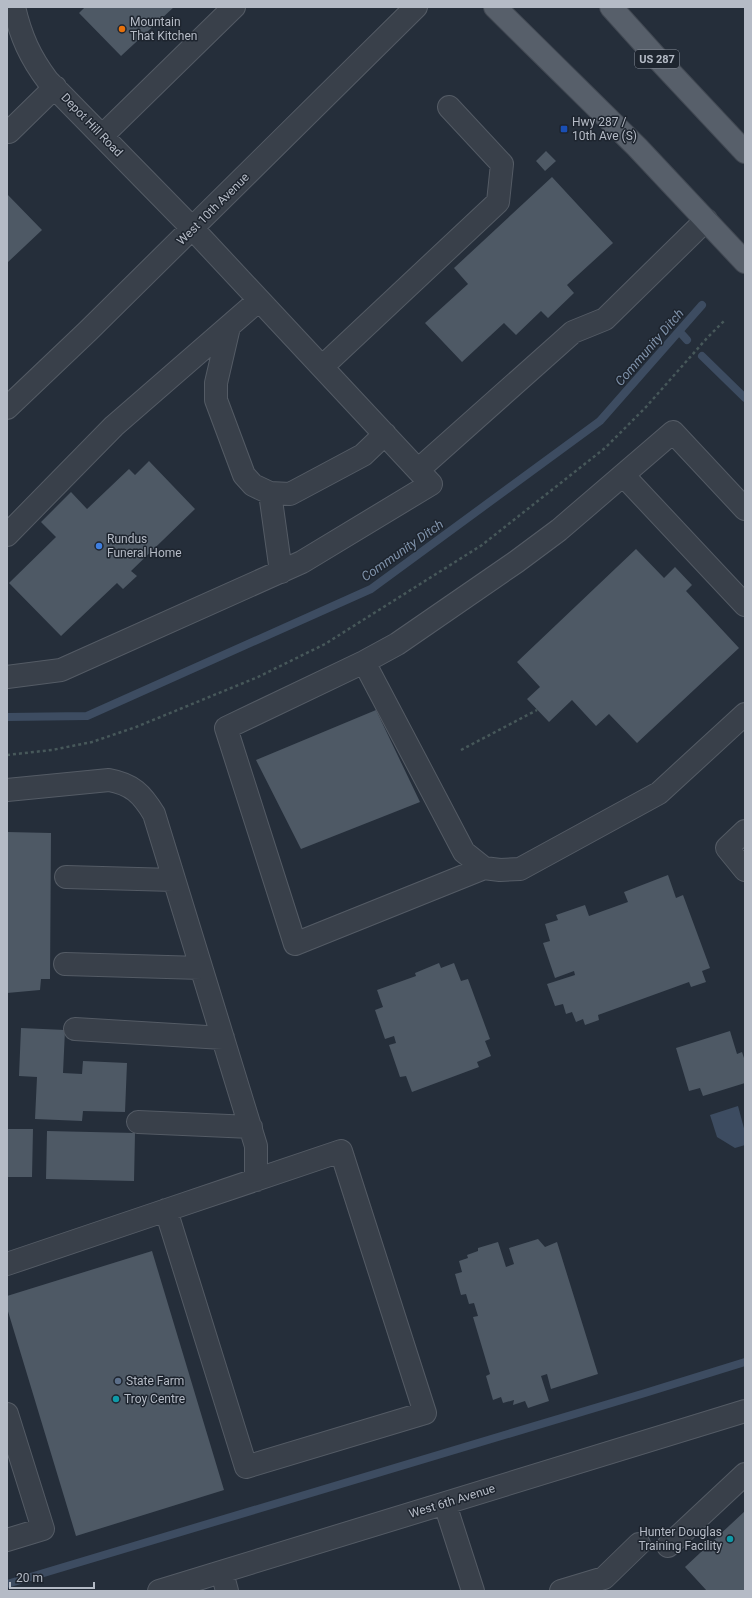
<svg xmlns="http://www.w3.org/2000/svg" width="752" height="1598" viewBox="0 0 752 1598" font-family="Roboto,sans-serif">
<style>
.water{fill:#3d4c61}
.lines{fill:none;stroke-linecap:round;stroke-linejoin:round}
.stream{stroke:#3d4c61;stroke-width:8}
.building{fill:#4e5965}
.minor-casing{stroke:#545b65;stroke-width:24}
.major-casing{stroke:#424953;stroke-width:24}
.path{stroke:#47585a;stroke-width:2.5;stroke-dasharray:3 3;stroke-linecap:butt}
.minor{stroke:#39404a;stroke-width:22}
.major{stroke:#575f6a;stroke-width:22}
.food-dot{fill:#e8710a;stroke:#1e252f;stroke-width:1.5}
.transit-dot{fill:#1a4fb4;stroke:#1e252f;stroke-width:1.5}
.shop-dot{fill:#3f7fe0;stroke:#1e252f;stroke-width:1.5}
.service-dot{fill:#5c6f8a;stroke:#1e252f;stroke-width:1.5}
.culture-dot{fill:#0f9aa8;stroke:#1e252f;stroke-width:1.5}
.labels{text-anchor:middle;stroke-width:3;stroke-linejoin:round;paint-order:stroke}
.shield{fill:#1e252f;stroke:#888e99;stroke-width:1}
.shield-label{font-size:11px;font-weight:bold;fill:#b5bbc6}
.poi-label{font-size:12px;fill:#b5bbc6;stroke:#1e252f;text-anchor:start}
.street-label{font-size:12px;fill:#b5bbc6;stroke:#1e252f}
.water-label{font-size:13px;font-style:italic;fill:#7f92aa;stroke:#1e252f}
</style>
<rect width="100%" height="100%" fill="#252e3a"/>
<path class="water" d="M738,1106L745,1132V1145L735,1148L717,1137L710,1115Z"/>
<g class="lines">
<path class="stream" d="M679,331L687,340
M702,356L745,398
M7,717L87,716L371,589L600,421L702,305
M7,1584L645,1393L745,1362"/>
</g>
<path class="building" d="M85,7H174L121,56L79,13Z
M546,151L556,161L545,171L536,161Z
M552,177L613,243L567,285L574,293L548,318L541,311L516,335L504,323L462,362L425,323L468,284L454,268Z
M7,194L42,230L7,263Z
M149,461L195,509L131,571L137,576L123,589L117,583L61,636L9,583L56,537L41,522L71,492L87,509L129,469L135,475Z
M636,549L664,578L675,567L692,585L686,591L739,648L637,743L609,714L596,726L572,700L549,722L527,699L540,687L517,662Z
M376,710L420,802L301,849L256,760Z
M7,832L51,833L50,979H41L40,990L7,993Z
M668,875L676,898L683,895L710,968L702,971L706,982L691,987L689,982L598,1015L599,1020L585,1025L583,1019L576,1022L572,1012L566,1014L563,1004L555,1006L547,984L575,975L574,971L555,978L543,943L550,941L545,924L558,920L556,915L585,905L589,916L628,902L624,892Z
M439,963L441,968L454,963L461,981L468,979L490,1039L485,1041L491,1056L477,1062L479,1067L412,1092L406,1076L400,1077L389,1045L396,1043L394,1036L385,1039L375,1010L383,1007L377,990L416,976L415,973Z
M21,1028L65,1030L63,1073L82,1074L83,1061L127,1063L125,1112L83,1111L82,1121L35,1119L37,1077L19,1076Z
M730,1031L737,1054L742,1052L745,1061V1083L703,1096L700,1088L689,1091L676,1048Z
M7,1129H33L32,1177H7Z
M47,1131L135,1133L134,1181L46,1179Z
M538,1239L545,1247L557,1242L598,1374L551,1389L547,1374L541,1376L549,1401L528,1408L525,1401L513,1405L514,1400L503,1403L501,1397L493,1400L486,1376L490,1374L473,1317L478,1316L474,1303L469,1304L466,1294L461,1295L455,1274L462,1272L459,1261L468,1258L467,1255L478,1251V1248L498,1242L506,1267L514,1264L509,1248Z
M152,1251L224,1490L76,1536L7,1308V1296Z
M745,1511V1591H707L685,1567Z"/>
<g class="lines">
<defs>
<path id="minor" d="M9,132L55,87
M102,136L234,7
M229,327L216,383V400L244,475L253,485L270,493L290,494L363,455L385,434
M322,367L498,202L502,164L449,107
M7,408L88,331L416,7
M418,470L573,332L605,319L706,220
M623,475L673,432L745,509
M270,493L281,572
M7,535L114,426L259,300
M364,662L464,852L484,868L500,870L520,869L659,793L745,714
M7,677L61,670L302,562L431,484L193,229L48,81C30,57 21,37 14,7
M7,790L109,780C132,784 142,794 154,814L256,1146V1180
M745,831L727,848L745,870
M484,868L295,944L226,728L364,662L397,644L516,562L559,530L623,475L745,605
M66,877L174,880
M65,964L201,968
M75,1029L223,1038
M138,1122L251,1127
M7,1264C118,1226 230,1189 341,1151L425,1413L246,1467L166,1210
M7,1414L43,1529L7,1540
M445,1504L473,1591
M668,1546L745,1474
M222,1572L227,1591
M159,1591L745,1411
M561,1591L604,1578L639,1544"/>
<path id="major" d="M495,7L637,147L745,262
M611,7L656,57L745,152"/>
</defs>
<use href="#minor" class="minor-casing"/>
<use href="#major" class="major-casing"/>
<path class="path" d="M461,750L537,710
M7,755L52,750L92,742L136,727L258,677L325,644L482,545L605,448L646,407L707,338L725,320"/>
<use href="#minor" class="minor"/>
<use href="#major" class="major"/>
</g>
<circle class="food-dot" cx="122" cy="29" r="4"/>
<rect class="transit-dot" x="560" y="125" width="8" height="8" rx="2"/>
<circle class="shop-dot" cx="99" cy="546" r="4"/>
<circle class="service-dot" cx="118" cy="1381" r="4"/>
<g class="culture-dot">
<circle cx="116" cy="1399" r="4"/>
<circle cx="730" cy="1539" r="4"/>
</g>
<g class="labels">
<rect class="shield" x="635" y="50" width="44" height="18" rx="3"/>
<g class="shield-label">
<text x="657" y="63">US 287</text>
</g>
<g class="poi-label">
<text x="130" y="26">Mountain<tspan x="130" dy="14">That Kitchen</tspan></text>
<text x="572" y="126">Hwy 287 /<tspan x="572" dy="14">10th Ave (S)</tspan></text>
<text x="107" y="543">Rundus<tspan x="107" dy="14">Funeral Home</tspan></text>
<text x="126" y="1385">State Farm</text>
<text x="124" y="1403">Troy Centre</text>
<text x="722" y="1536" text-anchor="end">Hunter Douglas<tspan x="722" dy="14">Training Facility</tspan></text>
</g>
<g class="street-label">
<text transform="translate(92 125) rotate(46)" y="4">Depot Hill Road</text>
<text transform="translate(213 209) rotate(-45)" y="4">West 10th Avenue</text>
<text transform="translate(452 1501) rotate(-17)" y="4">West 6th Avenue</text>
</g>
<g class="water-label">
<text transform="translate(649 347) rotate(-49)" y="5">Community Ditch</text>
<text transform="translate(402 550) rotate(-35)" y="5">Community Ditch</text>
</g>
</g>
<rect width="752" height="1598" fill="none" stroke="#b5bbc6" stroke-width="16"/>
<path d="M10 1582v6h84v-6" fill="none" stroke="#b5bbc6" stroke-width="2"/>
<text x="16" y="1582" font-size="12" fill="#b5bbc6" stroke="#1e252f" stroke-width="3" paint-order="stroke">20 m</text>
</svg>
